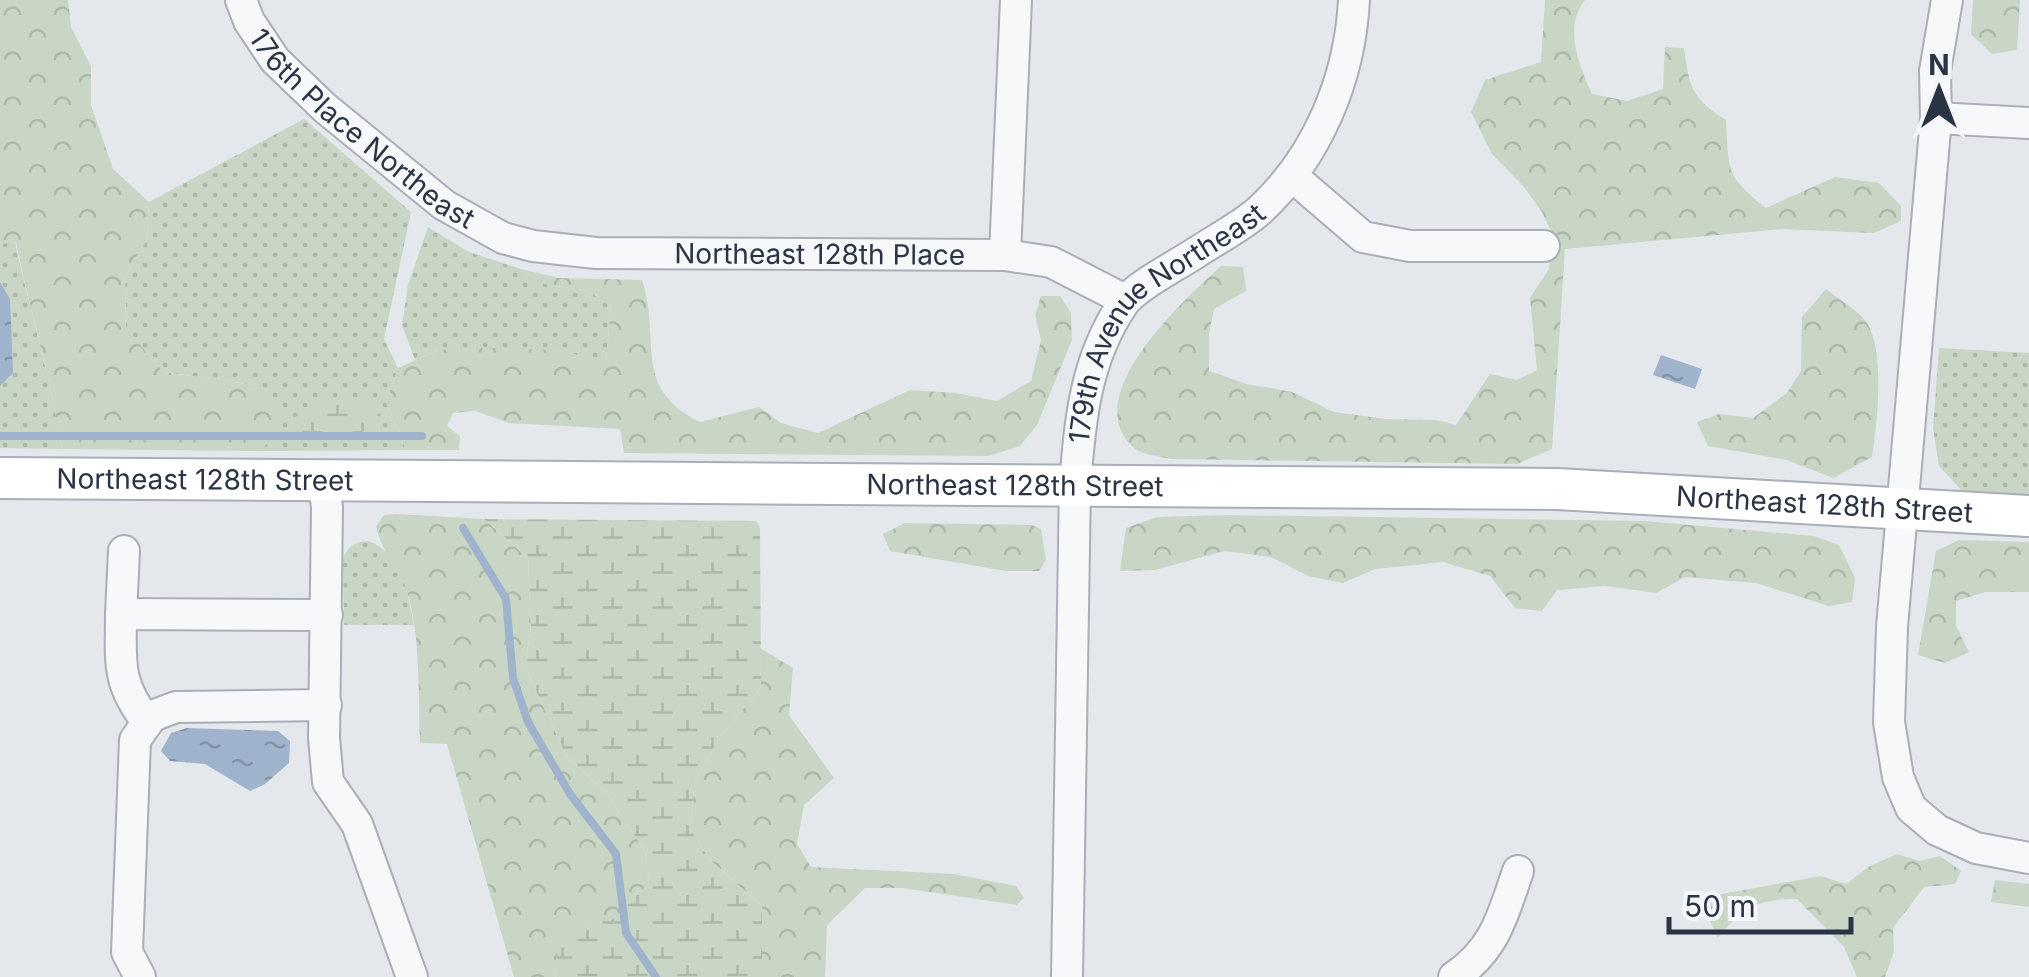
<svg xmlns="http://www.w3.org/2000/svg" width="2029" height="977" viewBox="0 0 2029 977" font-family="Inter,sans-serif">
<style>
.green{fill:url(#green-dots)}
.forest{fill:url(#forest-crowns)}
.wetland{fill:url(#wetland-marsh)}
.water{fill:url(#water-ripples)}
.lines{fill:none;stroke-linecap:round;stroke-linejoin:round}
.stream{stroke:#9fb4cc;stroke-width:8}
.street-casing{stroke:#a9aeb7;stroke-width:34}
.secondary-casing{stroke:#a9aeb7;stroke-width:44}
.street{stroke:#f7f8fa;stroke-width:30}
.secondary{stroke:#fff;stroke-width:40}
.labels{text-anchor:middle;stroke-width:10;stroke-linejoin:round;paint-order:stroke}
.street-label{font-size:28px;fill:#2b3445;stroke:#f4f6f9}
</style>
<defs>
<pattern id="green-dots" width="8" height="8" patternUnits="userSpaceOnUse" patternTransform="scale(2.5)"><rect width="8" height="8" fill="#c9d6c5"/><path d="M2 2h.1M6 6h.1" fill="none" stroke="#adb8ab" stroke-width="1.8" stroke-linecap="round"/></pattern>
<pattern id="forest-crowns" width="20" height="18" patternUnits="userSpaceOnUse" patternTransform="scale(2.5)"><rect width="20" height="18" fill="#c9d6c5"/><path d="M2 6a3 3 0 1 1 6 0M12 15a3 3 0 1 1 6 0" fill="none" stroke="#adb8ab"/></pattern>
<pattern id="wetland-marsh" width="20" height="14" patternUnits="userSpaceOnUse" patternTransform="scale(2.5)"><rect width="20" height="14" fill="#c9d6c5"/><path d="M1 5h8M5 5V1M11 12h8M15 12V8" fill="none" stroke="#adb8ab"/></pattern>
<pattern id="water-ripples" width="26" height="14" patternUnits="userSpaceOnUse" patternTransform="scale(2.5)"><rect width="26" height="14" fill="#9fb4cc"/><path d="M2 4q2-2 4 0t4 0M15 11q2-2 4 0t4 0" fill="none" stroke="#8293a7"/></pattern>
</defs>
<rect width="100%" height="100%" fill="#e4e7ec"/>
<path class="green" d="M304,119L411,212L384,339L398,368L386,402L406,450L261,451L288,415L255,385L163,372L126,328L125,278L147,239L149,202Z
M428,227L469,252L521,269L545,284L589,291L611,307L606,362L555,350H438L415,360L402,325L408,285Z
M15,242C30,311 51,378 62,449L0,448V244Z
M1939,348L2029,353V495L1964,493L1939,466L1933,428Z
M368,541C403,553 408,594 414,625H344L343,558C349,545 355,542 368,541Z"/>
<path class="forest" d="M0,0H68L71,27L91,66V105L113,169L149,202L147,239L125,278L126,328L163,372L255,385L289,415L261,451L62,449C51,378 30,312 16,242L0,244Z
M1545,0H1585C1563,28 1579,65 1592,94L1627,101L1663,89L1665,47L1684,48C1689,87 1692,99 1726,120C1729,172 1725,175 1766,208L1835,177L1879,183L1901,206V221L1874,233L1782,229L1565,249L1552,449L1517,464L1171,459C1160,456 1142,455 1134,448C1076,397 1185,299 1221,266L1243,267L1246,291L1214,309L1209,334V371L1247,384L1292,392L1334,412L1386,419L1437,420L1456,425L1490,374L1517,380L1537,370L1530,298L1549,269L1552,234L1542,212L1524,187L1492,154L1471,112L1485,80L1541,62Z
M1973,0H2020L2017,50L1992,54L1971,34Z
M521,269L559,278L642,280C662,340 630,387 700,422L759,407L781,423L818,433L910,390L956,393L997,401L1031,381L1041,340L1035,315L1041,296H1060L1071,313L1072,340L1037,425L1020,446L989,456L624,453L620,429L509,423L475,411L453,413L447,426L460,436L459,450H406L386,402L398,368L438,350L492,348L555,350L606,361L611,307L589,291L545,284Z
M1826,289C1838,299 1853,307 1863,318C1887,342 1877,426 1872,457L1833,478L1787,460L1708,446L1697,422L1719,414L1753,418L1787,393L1801,371L1802,317Z
M396,514L484,519L528,558L531,626L525,667L566,755L608,795L645,851L649,883L614,919L563,929L554,974L556,977H514L447,744L420,743C418,694 421,642 408,595C401,567 381,553 376,526L384,515Z
M1227,515L1644,521L1814,536L1839,545L1855,578L1852,602L1829,606L1756,583L1685,577L1656,593L1605,586L1557,590L1542,611L1515,608L1490,576L1443,562L1375,569L1343,583L1308,576L1271,557L1224,551L1155,570L1120,571L1126,528L1157,517Z
M905,523L1032,525L1041,529L1046,560L1039,571H1006L890,551L883,534Z
M1959,540L2029,542V592H1985L1956,601V626L1969,652L1945,663L1918,655L1936,551Z
M760,648L793,668L789,715L834,778L804,805L797,844L811,867L953,874L1016,886L1024,898L1017,905L903,888H865L827,925L825,977H762V906L711,861L690,829L695,781L718,740L761,687Z
M1897,854L1919,861L1940,856L1961,871L1955,884L1924,887L1893,928L1894,952L1885,977H1857L1844,947L1797,899C1758,899 1742,907 1718,938L1699,898L1821,876L1846,884L1870,866Z
M1995,880L2029,884V907L1991,902Z"/>
<path class="wetland" d="M327,400H373L381,416L375,428L351,435H291L290,421L310,405Z
M484,519L757,521L760,529L761,687L718,740L695,781L690,829L711,861L762,906V977H556L554,974L562,929L613,919L649,883L645,851L608,795L566,755L525,667L531,626L528,558Z"/>
<path class="water" d="M0,282L10,299L13,373L0,386Z
M1661,355L1702,369L1695,389L1653,375Z
M187,728L278,731L290,741L289,763L265,784L250,791L205,764L170,761L161,751L171,733Z"/>
<g class="lines">
<path class="stream" d="M0,436H422
M463,528L506,599L513,678L528,722L570,794L616,854L626,933L656,977"/>
<defs>
<g id="street">
<path id="s1" d="M241,0L249,21L275,60L325,108L444,205L503,238L533,246L596,253L1005,255L1051,262L1125,300"/>
<path d="M1947,0L1935,71L1936,118L1892,627L1889,722L1898,777L1911,808L1937,830L1976,848L2029,858"/>
<path d="M1936,118L2029,123"/>
<path d="M1292,176L1363,237L1410,246H1544"/>
<path d="M1005,255L1016,0"/>
<path d="M323,479L327,507L324,738L328,782L357,824L412,977"/>
<path d="M121,614L124,551"/>
<path d="M147,722C116,681 121,663 121,614L327,615"/>
<path d="M140,977L127,952L135,740L152,716L176,707L326,705"/>
<path id="s2" d="M1067,977L1075,485C1080,421 1085,360 1123,304C1135,286 1178,265 1197,252C1217,239 1242,226 1260,210C1318,156 1350,78 1354,0"/>
<path d="M1454,977C1495,950 1503,915 1518,871"/>
</g>
<g id="secondary">
<path id="s3" d="M0,478L1557,489L2029,516"/>
</g>
</defs>
<use href="#street" class="street-casing"/>
<use href="#secondary" class="secondary-casing"/>
<use href="#street" class="street"/>
<use href="#secondary" class="secondary"/>
</g>
<g class="labels">
<g class="street-label">
<text dy="10" stroke="none"><textPath href="#s1" startOffset="180">176th Place Northeast</textPath></text>
<text dy="10" stroke="none"><textPath href="#s1" startOffset="678">Northeast 128th Place</textPath></text>
<text dy="10" stroke="none"><textPath href="#s2" startOffset="692">179th Avenue Northeast</textPath></text>
<text dy="10" stroke="none"><textPath href="#s3" startOffset="205">Northeast 128th Street</textPath></text>
<text dy="10" stroke="none"><textPath href="#s3" startOffset="1015">Northeast 128th Street</textPath></text>
<text dy="10" stroke="none"><textPath href="#s3" startOffset="1825">Northeast 128th Street</textPath></text>
</g>
</g>
<g transform="translate(1939 90)" stroke="#f4f6f9" stroke-width="8" paint-order="stroke">
<path d="M0-8L18 38L0 25L-18 38Z" fill="#2b3445"/>
<text y="-15" font-size="28" font-weight="bold" text-anchor="middle" fill="#2b3445">N</text>
</g>
<path d="M1669 917v15h182v-15" fill="none" stroke="#2b3445" stroke-width="5"/>
<text x="1684" y="917" font-size="30" fill="#2b3445" stroke="#f4f6f9" stroke-width="8" paint-order="stroke">50 m</text>
</svg>
